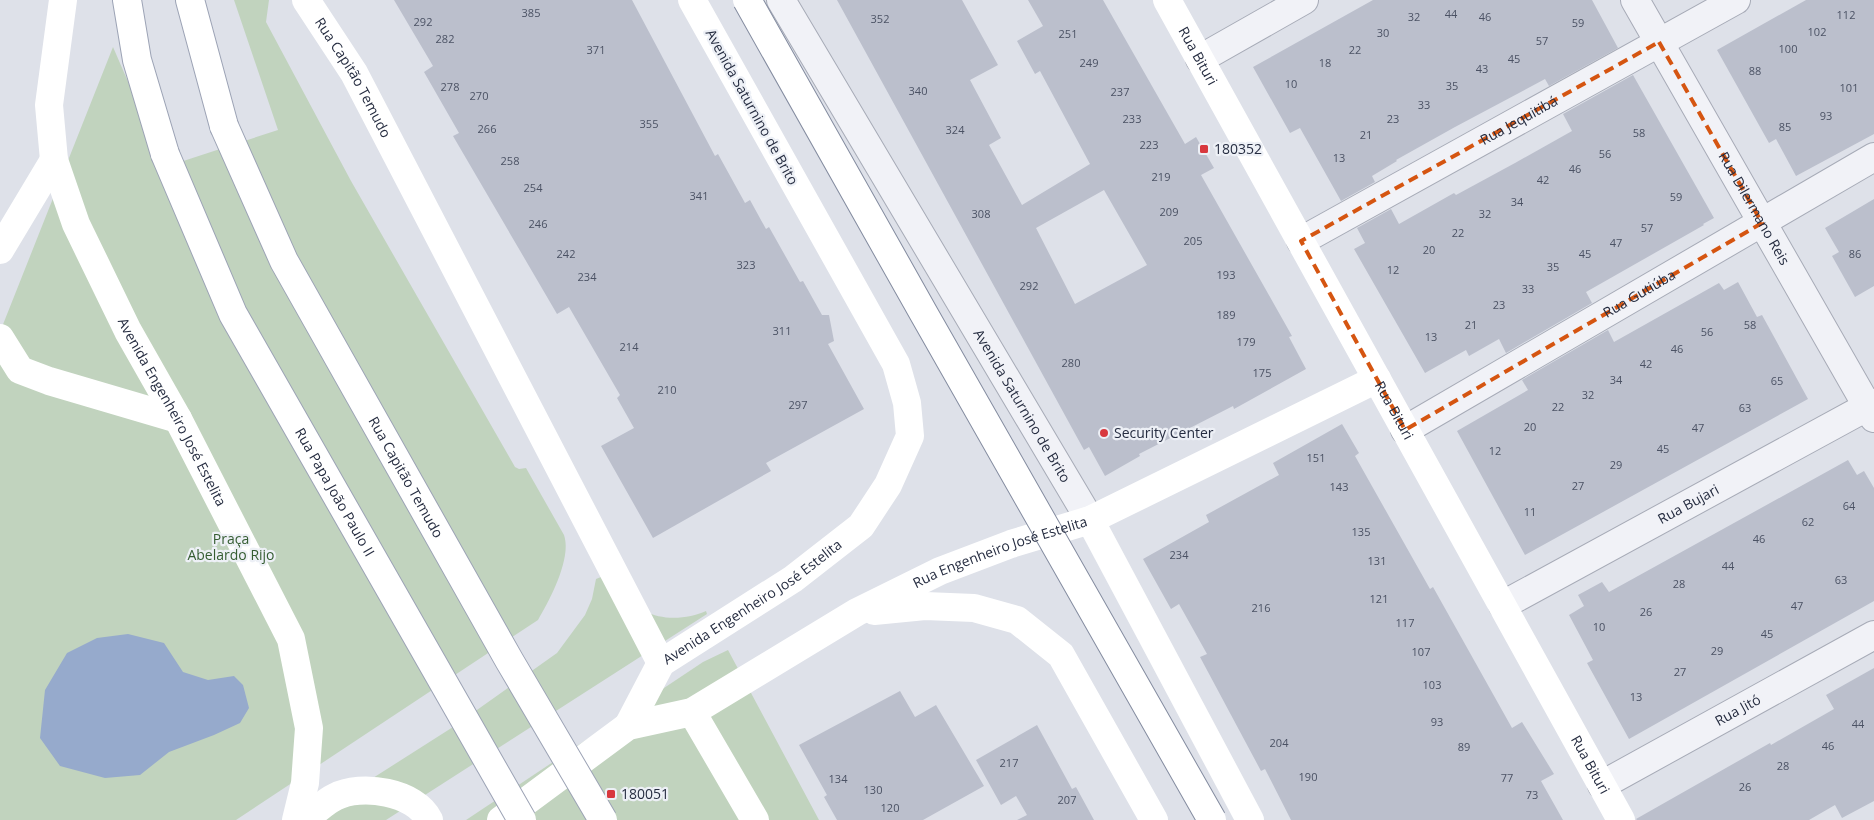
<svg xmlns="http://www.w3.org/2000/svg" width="1874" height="820" viewBox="0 0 1874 820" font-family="'Open Sans',sans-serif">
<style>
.green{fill:#c1d3be}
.water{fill:#96aacc}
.building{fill:#bbbfcc;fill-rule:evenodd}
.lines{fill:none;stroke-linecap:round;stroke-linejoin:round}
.street-casing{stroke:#a7abb7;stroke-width:30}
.primary-casing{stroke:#9ca3b5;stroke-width:30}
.street{stroke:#f1f2f7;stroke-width:28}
.secondary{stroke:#fff;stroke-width:28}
.primary{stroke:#fff;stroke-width:28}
.primary-bridge-casing{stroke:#9ca3b5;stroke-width:30;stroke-linecap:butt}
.highway-bridge-casing{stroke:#848ca0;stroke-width:30;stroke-linecap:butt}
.primary-bridge{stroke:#fff;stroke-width:28}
.highway-bridge{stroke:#fff;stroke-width:28}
.marked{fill:none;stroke:#d55511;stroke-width:4;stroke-dasharray:10 6;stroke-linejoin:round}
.poi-dot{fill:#d8383e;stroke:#edf0f6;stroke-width:2}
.labels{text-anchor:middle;stroke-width:4.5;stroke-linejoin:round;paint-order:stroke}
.number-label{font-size:11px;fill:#4b5264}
.street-label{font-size:14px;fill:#262d41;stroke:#edf0f6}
.poi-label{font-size:14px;fill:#262d41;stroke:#edf0f6;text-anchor:start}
.park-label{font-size:14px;fill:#355d32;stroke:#edf0f6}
</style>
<rect width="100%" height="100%" fill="#dee1e9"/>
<path class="green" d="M234,0H269L266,22L351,181L515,467L519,469L526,468L564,535C572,558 550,600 538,620L236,820H0V332L113,47L165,167L278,130Z
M601,577C616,588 630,602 645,611C662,621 689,619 706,611L707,614L386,820H307L453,727L557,653L585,615L592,599L596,579Z
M728,650L819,820H466L703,662Z"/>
<path class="water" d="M128,634L164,643L183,672L208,680L234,676L243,685L249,708L240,723L214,735L169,752L140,775L105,778L60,766L40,738L45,690L67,653L97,638Z"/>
<path class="building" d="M394,0H632L715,156L718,154L745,203L750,200L766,229L769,227L800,282L803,281L822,315H829L834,341L828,344L864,409L766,463L771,471L653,538L601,446L634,428L617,398L620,395L569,307L557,314L453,136L459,133L424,72L433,66Z
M837,0H962L998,65L970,80L1001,138L989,145L1022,205L1090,164L1040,71L1035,74L1017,41L1043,26L1028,0H1103L1185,144L1196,137L1214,168L1201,175L1292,336L1289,337L1306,369L1234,409L1233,406L1139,454L1140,456L1105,476L1089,447L1084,450ZM1104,190L1147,265L1075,304L1036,228Z
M1373,0H1592L1618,48L1549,86L1545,79L1455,127L1396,160L1397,161L1372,176L1375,182L1341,201L1300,128L1290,133L1253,67Z
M1806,0H1874V134L1796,176L1776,139L1769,143L1717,50Z
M1633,75L1714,218L1703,224L1704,225L1586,292L1592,303L1506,353L1499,339L1469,356L1466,350L1425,373L1354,249L1365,243L1357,228L1391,209L1399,224L1454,193L1456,195L1515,163L1572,131L1563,114Z
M1874,199V286L1855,297L1832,256L1839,252L1825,228Z
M1738,282L1757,317L1762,315L1808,399L1525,555L1457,431L1528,390L1522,380L1608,330L1614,342L1719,283L1724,290Z
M1342,424L1359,453L1355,456L1430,589L1433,587L1512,728L1522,722L1554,774L1541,781L1563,820H1291L1265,769L1261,771L1200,657L1207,654L1179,604L1171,609L1143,559L1209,522L1206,515L1279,475L1273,463Z
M1848,460L1857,475L1864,471L1874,488V601L1629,739L1587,663L1593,660L1569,615L1584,606L1578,595L1602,582L1609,592Z
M1874,668V801L1842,818L1835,805L1809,820H1637L1636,819L1770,743L1771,745L1834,709L1826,695Z
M900,691L915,717L936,705L984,786L923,820H837L824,797L827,795L799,745Z
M1037,725L1072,789L1076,787L1094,820H1017L1027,815L1016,796L1001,805L976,760Z"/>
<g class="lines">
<defs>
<g id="street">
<path id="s1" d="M781,0L1090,520"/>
<path id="s2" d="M1635,0L1874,418"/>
<path d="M1200,59L1304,0"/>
<path id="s3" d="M1301,241L1736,0"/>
<path id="s4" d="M1405,430L1874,157"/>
<path id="s5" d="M1503,605L1874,403"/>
<path id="s6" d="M1602,785L1874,635"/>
</g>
<path id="primary" d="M127,0L137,60L165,154
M190,0L224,126"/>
</defs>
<use href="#street" class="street-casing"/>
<use href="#primary" class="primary-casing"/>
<use href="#street" class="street"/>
<g class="secondary">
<path id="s7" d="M63,0L49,105L54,160L76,224L128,331L178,419L291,639L309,728L305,783L296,820"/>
<path id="s8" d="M306,0L354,73L661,663"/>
<path id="s9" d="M1167,0L1621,820"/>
<path d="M0,250L54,160"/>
<path d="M0,338L20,370L49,381L178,419"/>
<path d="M1090,520L1250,820"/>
<path d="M874,611L925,606L974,608L1017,620L1061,655L1154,820"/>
<path d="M692,712L755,820"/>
<path id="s10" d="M628,726L661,663L793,579L861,526L888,485L910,436L907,403L896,364L692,0"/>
<path d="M304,820C314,813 324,802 335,797C361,783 416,792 429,820"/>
<path id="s11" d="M501,820L628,726L692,712L857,612L940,571L1011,544L1090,520L1377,379"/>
</g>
<use href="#primary" class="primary"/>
<defs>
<g id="primary-bridge">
<path id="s12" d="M224,126L284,261L509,660L603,820"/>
<path id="s13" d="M165,154L233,314L522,820"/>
</g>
<path id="highway-bridge" d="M747,0L924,314L1212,820"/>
</defs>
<use href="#primary-bridge" class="primary-bridge-casing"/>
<use href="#highway-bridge" class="highway-bridge-casing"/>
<use href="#primary-bridge" class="primary-bridge"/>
<use href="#highway-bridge" class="highway-bridge"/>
</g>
<path class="marked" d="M1659,42L1762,223L1405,430L1301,241Z"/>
<g class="poi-dot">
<rect x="1199" y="144" width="10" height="10" rx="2.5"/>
<circle cx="1104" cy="433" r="5"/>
<rect x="606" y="789" width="10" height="10" rx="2.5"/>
</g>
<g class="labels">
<g class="number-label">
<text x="531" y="17">385</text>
<text x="1451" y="18">44</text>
<text x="1846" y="19">112</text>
<text x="1414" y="21">32</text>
<text x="1485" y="21">46</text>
<text x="880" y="23">352</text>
<text x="423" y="26">292</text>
<text x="1578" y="27">59</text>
<text x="1817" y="36">102</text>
<text x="1383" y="37">30</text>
<text x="1068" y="38">251</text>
<text x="445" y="43">282</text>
<text x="1542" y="45">57</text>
<text x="1788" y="53">100</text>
<text x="596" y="54">371</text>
<text x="1355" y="54">22</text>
<text x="1514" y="63">45</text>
<text x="1089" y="67">249</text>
<text x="1325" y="67">18</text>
<text x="1482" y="73">43</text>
<text x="1755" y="75">88</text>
<text x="1291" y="88">10</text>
<text x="1452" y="90">35</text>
<text x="450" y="91">278</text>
<text x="1849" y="92">101</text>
<text x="918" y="95">340</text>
<text x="1120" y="96">237</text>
<text x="479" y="100">270</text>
<text x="1424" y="109">33</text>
<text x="1826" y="120">93</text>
<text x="1132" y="123">233</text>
<text x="1393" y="123">23</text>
<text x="649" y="128">355</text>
<text x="1785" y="131">85</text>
<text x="487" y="133">266</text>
<text x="955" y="134">324</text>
<text x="1639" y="137">58</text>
<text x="1366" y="139">21</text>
<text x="1149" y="149">223</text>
<text x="1605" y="158">56</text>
<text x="1339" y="162">13</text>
<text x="510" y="165">258</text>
<text x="1575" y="173">46</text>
<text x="1161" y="181">219</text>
<text x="1543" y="184">42</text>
<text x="533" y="192">254</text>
<text x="699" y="200">341</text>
<text x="1676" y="201">59</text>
<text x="1517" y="206">34</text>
<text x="1169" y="216">209</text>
<text x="981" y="218">308</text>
<text x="1485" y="218">32</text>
<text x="538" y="228">246</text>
<text x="1647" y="232">57</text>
<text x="1458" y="237">22</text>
<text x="1193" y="245">205</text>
<text x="1616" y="247">47</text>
<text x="1429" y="254">20</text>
<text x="566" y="258">242</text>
<text x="1585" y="258">45</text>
<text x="1855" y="258">86</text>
<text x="746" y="269">323</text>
<text x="1553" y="271">35</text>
<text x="1393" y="274">12</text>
<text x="1226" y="279">193</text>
<text x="587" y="281">234</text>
<text x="1029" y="290">292</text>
<text x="1528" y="293">33</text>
<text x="1499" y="309">23</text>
<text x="1226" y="319">189</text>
<text x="1471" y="329">21</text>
<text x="1750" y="329">58</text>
<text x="782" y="335">311</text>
<text x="1707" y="336">56</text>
<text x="1431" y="341">13</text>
<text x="1246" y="346">179</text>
<text x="629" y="351">214</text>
<text x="1677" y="353">46</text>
<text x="1071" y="367">280</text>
<text x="1646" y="368">42</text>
<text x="1262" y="377">175</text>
<text x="1616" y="384">34</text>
<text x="1777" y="385">65</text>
<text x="667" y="394">210</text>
<text x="1588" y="399">32</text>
<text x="798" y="409">297</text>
<text x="1558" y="411">22</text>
<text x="1745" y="412">63</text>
<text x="1530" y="431">20</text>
<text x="1698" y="432">47</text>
<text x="1663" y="453">45</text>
<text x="1495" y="455">12</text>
<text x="1316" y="462">151</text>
<text x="1616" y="469">29</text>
<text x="1578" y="490">27</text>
<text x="1339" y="491">143</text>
<text x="1849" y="510">64</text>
<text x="1530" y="516">11</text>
<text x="1808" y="526">62</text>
<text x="1361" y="536">135</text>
<text x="1759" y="543">46</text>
<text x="1179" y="559">234</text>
<text x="1377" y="565">131</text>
<text x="1728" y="570">44</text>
<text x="1841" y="584">63</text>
<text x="1679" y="588">28</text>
<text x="1379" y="603">121</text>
<text x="1797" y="610">47</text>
<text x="1261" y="612">216</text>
<text x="1646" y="616">26</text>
<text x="1405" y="627">117</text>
<text x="1599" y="631">10</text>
<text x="1767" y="638">45</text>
<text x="1717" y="655">29</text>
<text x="1421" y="656">107</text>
<text x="1680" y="676">27</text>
<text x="1432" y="689">103</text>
<text x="1636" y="701">13</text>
<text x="1437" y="726">93</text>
<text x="1858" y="728">44</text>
<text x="1279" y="747">204</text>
<text x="1828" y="750">46</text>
<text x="1464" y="751">89</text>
<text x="1009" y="767">217</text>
<text x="1783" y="770">28</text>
<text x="1308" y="781">190</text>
<text x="1507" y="782">77</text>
<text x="838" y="783">134</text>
<text x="1745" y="791">26</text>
<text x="873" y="794">130</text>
<text x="1532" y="799">73</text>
<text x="1067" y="804">207</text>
<text x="890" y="812">120</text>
</g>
<g class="street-label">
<text dy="5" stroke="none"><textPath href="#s9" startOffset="64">Rua Bituri</textPath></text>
<text dy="5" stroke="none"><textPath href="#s8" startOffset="91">Rua Capitão Temudo</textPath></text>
<text transform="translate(752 107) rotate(61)" y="5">Avenida Saturnino de Brito</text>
<text dy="5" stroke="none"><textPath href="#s3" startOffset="249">Rua Jequitibá</textPath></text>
<text dy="5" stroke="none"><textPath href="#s2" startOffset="240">Rua Dilermano Reis</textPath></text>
<text dy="5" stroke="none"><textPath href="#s4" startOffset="271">Rua Gutiúba</textPath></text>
<text dy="5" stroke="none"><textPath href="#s1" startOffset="472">Avenida Saturnino de Brito</textPath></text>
<text dy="5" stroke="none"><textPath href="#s9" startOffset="469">Rua Bituri</textPath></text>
<text dy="5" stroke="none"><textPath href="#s7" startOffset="440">Avenida Engenheiro José Estelita</textPath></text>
<text dy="5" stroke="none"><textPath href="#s12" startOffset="396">Rua Capitão Temudo</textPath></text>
<text dy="5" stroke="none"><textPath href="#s13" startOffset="379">Rua Papa João Paulo II</textPath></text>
<text dy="5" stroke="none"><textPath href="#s5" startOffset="211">Rua Bujari</textPath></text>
<text dy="5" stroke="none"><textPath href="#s11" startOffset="572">Rua Engenheiro José Estelita</textPath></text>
<text dy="5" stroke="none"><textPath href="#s10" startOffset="181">Avenida Engenheiro José Estelita</textPath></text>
<text dy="5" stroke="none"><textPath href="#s6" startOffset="155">Rua Jitó</textPath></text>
<text dy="5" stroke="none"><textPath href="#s9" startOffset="874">Rua Bituri</textPath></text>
</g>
<g class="poi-label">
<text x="1214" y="154">180352</text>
<text x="1114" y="438">Security Center</text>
<text x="621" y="799">180051</text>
</g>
<g class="park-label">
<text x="231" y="544">Praça<tspan x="231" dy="16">Abelardo Rijo</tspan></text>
</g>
</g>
</svg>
